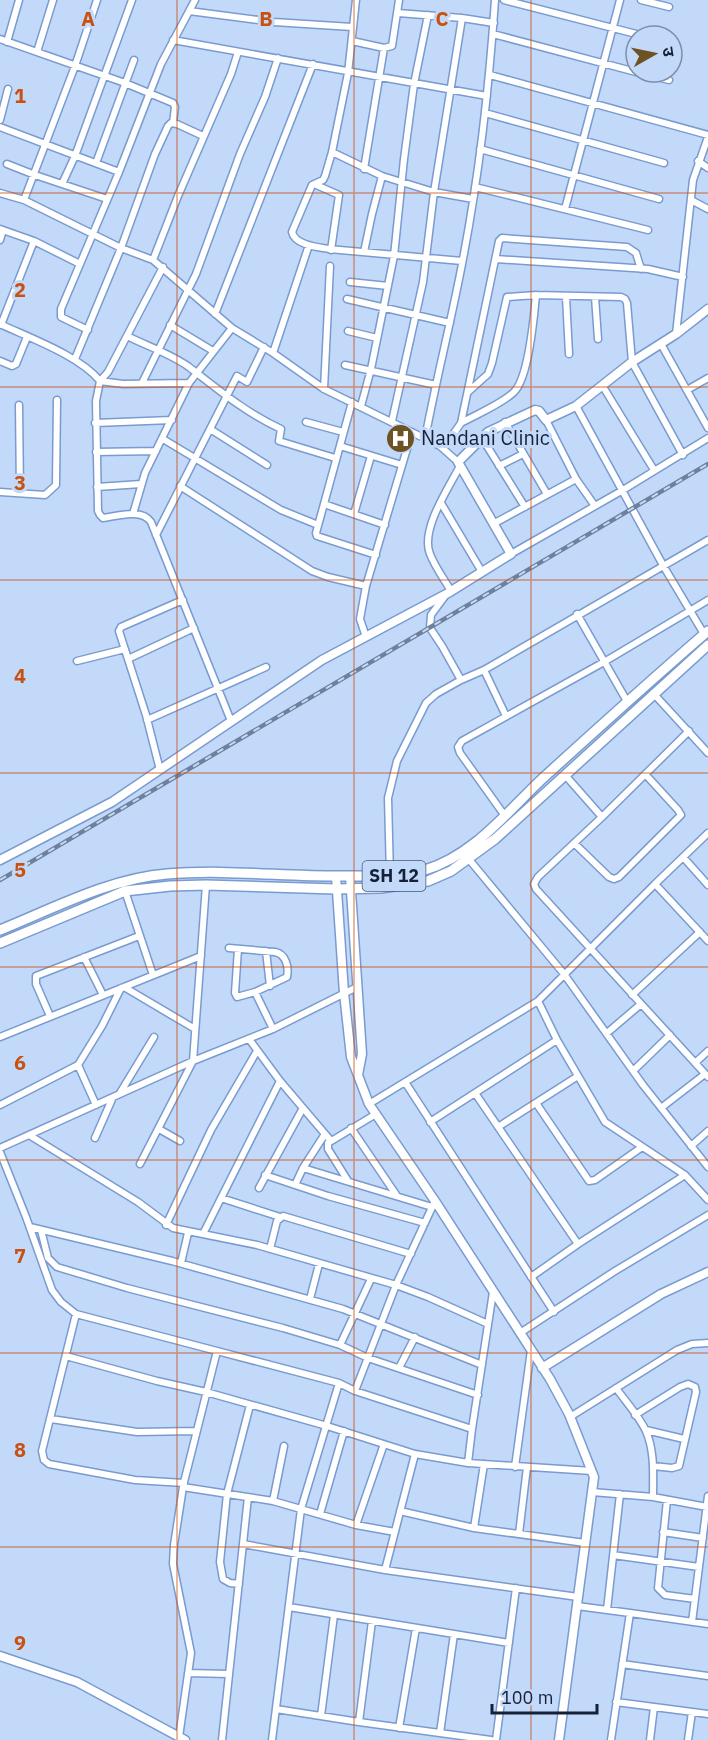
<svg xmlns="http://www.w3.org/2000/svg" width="708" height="1740" viewBox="0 0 708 1740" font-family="'IBM Plex Sans','Noto Sans Devanagari',sans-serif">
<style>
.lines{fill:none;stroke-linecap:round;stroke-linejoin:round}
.street-casing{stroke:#799bcf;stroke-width:9}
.secondary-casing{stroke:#799bcf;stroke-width:11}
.primary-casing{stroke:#799bcf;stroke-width:12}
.street{stroke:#fff;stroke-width:6}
.secondary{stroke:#fff;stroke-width:8}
.primary{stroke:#fff;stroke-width:9}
.rail-casing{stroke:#6e809b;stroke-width:4.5}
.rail{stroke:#c3d9fa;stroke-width:2;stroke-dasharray:7;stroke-linecap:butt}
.grid{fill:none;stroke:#c85112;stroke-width:1.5;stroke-opacity:0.55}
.labels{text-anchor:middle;stroke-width:6;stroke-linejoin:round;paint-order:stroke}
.shield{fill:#c3d9fa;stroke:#485871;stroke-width:1.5}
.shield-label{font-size:18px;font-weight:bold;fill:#142136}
.poi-label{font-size:20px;fill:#142136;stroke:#c3d9fa;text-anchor:start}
.grid-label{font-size:20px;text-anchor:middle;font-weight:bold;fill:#c85112;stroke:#c3d9fa;stroke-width:6;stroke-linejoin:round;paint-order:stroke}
</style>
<rect width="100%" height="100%" fill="#c3d9fa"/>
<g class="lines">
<defs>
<path id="street" d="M356,0L348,73L332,152L325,176L323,180L312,185L292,232C295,245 317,247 329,249L462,261
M504,0L644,36
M641,0L669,7
M189,11L274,22L352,27
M398,13L462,18L494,23
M493,34L636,72
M0,39L125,83L173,103L175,107L173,123
M173,40L487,96
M352,41L384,48L392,46L399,0
M7,42L19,0
M37,52L53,0
M637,72L669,80
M490,75L708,135
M485,113L664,163
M0,120L8,89
M0,127L119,172
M480,149L659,199
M332,152L382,176L434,192L473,199
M698,161L708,168
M96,163L134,60
M7,164L35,175L107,199
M364,169L384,48
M62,184L75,156L132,0
M314,184L339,195L331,250
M475,187L648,230
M0,193L24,200L121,248L153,260L232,328L273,353L324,389L440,446L458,462
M24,200L75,66L97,0
M691,200L708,209
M565,209L620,0
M0,229L34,241L80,264
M0,240L3,230
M364,252L372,214L382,176
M496,259L648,269L683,277
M153,260L178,196L231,74L238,52
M163,267L108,372L100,381L96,401L98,511L100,515L103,518C117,516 142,508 151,522L231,721
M350,282L388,286
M566,297L569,354
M595,297L598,339
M347,299L450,323
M215,314L313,64
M0,324C30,338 80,356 100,381L123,384L189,383
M1,325L34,241
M170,325L213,351
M88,330L61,317V309L119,172L161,64L195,0
M348,331L377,338
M676,334L693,180L708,137
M127,336C147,346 171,354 189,367C219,390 246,413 281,429L279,441L335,458
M661,344L708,428
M273,353L309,245
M75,359L121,248L155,154L168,126L171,123L177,124L203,136
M0,361L12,366L16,364L27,337
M345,365L436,385
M142,383L196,274L240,154L265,97L278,58
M602,385L654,470
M324,389L330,266
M687,390L708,378
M468,392L488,374L492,363L507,297L536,295L621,297L625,299L627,303L632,362L683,455
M352,402L316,533L317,536L376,555
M19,405L20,493
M361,406L371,369L394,256L404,159L414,84L428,15
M576,406L664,567L704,634
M546,420L576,479L595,506
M392,421L423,282L434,192L462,18
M306,422L343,432
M505,422L547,494
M95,423L172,420
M461,423C477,414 502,404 514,392C529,377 534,316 536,295
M210,429L267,465
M482,438L525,507
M163,439L281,510L318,525
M425,439C436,380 451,322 462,264C479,177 489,88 495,0
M340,446L402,465
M440,446L454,433L461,423L499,241L502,238L627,247L636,253L641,269
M96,452L156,451
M499,466L523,454
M180,486L312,571L328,577L366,586
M97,487L141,484
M0,492L45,495L56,485L57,400
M441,503L482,572
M324,504L385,525
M133,514L145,473L189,383L232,328
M354,514L371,456
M493,524L576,479
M156,535L237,376L247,382L264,347
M511,554L623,490L708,438
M451,591C444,579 435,567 430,554C420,530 449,487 460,466
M577,614L628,703
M366,637L360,619L366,586L412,432
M128,659L194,628
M77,661L125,649
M484,670L506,716
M461,680L484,670L708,540
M653,693L708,753
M147,720L266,667
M689,731L602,817L538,877L534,884L536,889L708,1077
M160,770L146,715L119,631L121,627L183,600
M565,775L602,817
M505,816L460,753L458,747L462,741L604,662L708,600
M708,833L655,884L708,941
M574,843L609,877L614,879L619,877L681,815L678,810L646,775
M467,857L564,974L643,1085L708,1167
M683,857L708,885
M390,876L388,798L397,761L426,703L436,694L461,680L442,646L430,628L431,615L445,596
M125,891L153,975
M229,948L275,952C286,954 289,967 287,977L255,992L237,997L235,993L238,949
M266,951L270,986
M84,957L103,995
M124,987L195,1029
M255,992L273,1029
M632,995L700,932
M538,1001L557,1040L605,1122L685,1175L708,1200
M50,1016L36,984V976L139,936
M607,1033L641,1004
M0,1037L201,956
M249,1039L280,1081L331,1141
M695,1063L708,1051
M78,1065L96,1105
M633,1071L670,1035
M405,1082L554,1312
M120,1093L154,1037
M475,1093L578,1244
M536,1103L589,1181L595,1180L642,1147
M369,1104L538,1001L655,884
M0,1105L78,1065L102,1026L121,988
M661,1108L705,1074
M430,1122L557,1040
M498,1127L578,1076
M351,1128L397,1196
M159,1129L180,1141
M29,1135L138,1202L173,1228L257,1245L396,1285L428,1297L488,1324
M95,1138L113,1097
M691,1146L708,1131
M0,1148L193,1061L273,1029L357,987
M0,1152L26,1217L52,1290L61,1302L76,1314L217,1351
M140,1164L193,1061L206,885
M303,1168L432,1207
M265,1175L328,1196L425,1223
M348,1181L328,1149V1143L376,1114
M295,1185L303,1168L325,1134
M259,1188L303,1108
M221,1198L280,1217
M166,1225L211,1130L257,1051
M30,1227L172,1261L343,1309L482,1365
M41,1230L48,1258L57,1267L127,1288L283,1328L340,1345L368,1358L478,1395
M203,1234L280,1081
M270,1249L277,1221L283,1216L411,1254
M181,1263L188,1233
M531,1277L578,1244L685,1175
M310,1299L319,1264
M76,1314L42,1451L44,1460L49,1464L135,1480L184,1483
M520,1333L615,1271L708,1215
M340,1345L371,1279
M66,1356L157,1381L206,1392L327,1426L415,1454L468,1463
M399,1368L415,1337
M616,1388C626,1402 639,1416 646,1431C655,1452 653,1475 653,1497
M355,1391L396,1285L435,1201
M635,1415L680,1387L688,1384L695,1387L696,1392L679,1466L672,1468L653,1466
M570,1417L677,1350L692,1344L708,1343
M51,1419L137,1432L196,1431
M472,1429L468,1463L592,1471
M646,1430L684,1439
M515,1467L531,1350
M183,1486L217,1351L339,1383
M592,1492L653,1497L707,1507
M667,1500L658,1588L665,1595L695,1599
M273,1501L284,1446
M400,1511L474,1528L585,1543
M320,1514L344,1431
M356,1525L384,1444
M474,1528L484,1464
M663,1532L703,1538
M519,1534L527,1467
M243,1544L385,1570L578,1597
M613,1555L699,1567
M385,1570L415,1454
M239,1584L230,1583L223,1579L220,1562L227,1494L250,1405
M577,1606L630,1613
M289,1607L509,1643
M607,1610L620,1494
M692,1622L708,1496
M622,1664L708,1676
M188,1673L229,1674
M616,1702L708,1714
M276,1709L359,1722L491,1740
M321,1716L334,1615
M359,1722L372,1621
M399,1728L416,1628
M440,1733L454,1634
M179,1737L191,1653L173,1564L174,1545L183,1487L273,1501L356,1525L395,1532
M222,1740L248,1497
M272,1740L301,1509L339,1383L355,1391L472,1429L493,1292
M496,1740L516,1588
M611,1740L630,1613L708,1624
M650,1740L654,1707
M688,1740L692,1712"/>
<path id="secondary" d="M0,860L112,802L322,660L448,593L511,554L458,462L488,432L535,410L539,411L546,420L576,406L632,362L676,334L708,309
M336,876L344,993L351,1057L369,1104L435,1201L550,1379L569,1414L594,1477L559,1740
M350,876L362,1054L358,1075
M542,1368L661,1294L708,1272
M0,1656L77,1682L185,1740"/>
<path id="primary" d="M0,930C52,909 111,878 167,874C227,869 288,877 348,876C374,876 401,878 425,870C473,856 507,812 542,779C597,729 652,679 708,631
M0,943L125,891L170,886L206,885L336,889L381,888L428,881L451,871L495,839L708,645"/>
</defs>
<use href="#street" class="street-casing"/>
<use href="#secondary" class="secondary-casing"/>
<use href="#primary" class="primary-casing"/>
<use href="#street" class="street"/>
<use href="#secondary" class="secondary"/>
<use href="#primary" class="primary"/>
<defs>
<path id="rail" d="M0,880L708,464"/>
</defs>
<use href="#rail" class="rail-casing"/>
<use href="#rail" class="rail"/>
</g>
<path class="grid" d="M177,0V1740M354,0V1740M531,0V1740M0,193H708M0,387H708M0,580H708M0,773H708M0,967H708M0,1160H708M0,1353H708M0,1547H708"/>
<defs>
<symbol id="hospital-disc" viewBox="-11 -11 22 22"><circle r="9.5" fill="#6d5224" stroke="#c3d9fa"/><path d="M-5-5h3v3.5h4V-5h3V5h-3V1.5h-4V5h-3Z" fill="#fff"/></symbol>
</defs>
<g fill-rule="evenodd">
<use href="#hospital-disc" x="384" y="422" width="33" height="33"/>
</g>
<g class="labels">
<rect class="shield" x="362.5" y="861" width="63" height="30" rx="4.5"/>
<g class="shield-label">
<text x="394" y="882">SH 12</text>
</g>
<g class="poi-label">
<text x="421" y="445">Nandani Clinic</text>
</g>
</g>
<g class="grid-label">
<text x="88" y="26">A</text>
<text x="266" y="26">B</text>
<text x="442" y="26">C</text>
<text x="20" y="103">1</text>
<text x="20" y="297">2</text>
<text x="20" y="490">3</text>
<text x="20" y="683">4</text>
<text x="20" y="877">5</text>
<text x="20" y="1070">6</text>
<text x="20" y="1263">7</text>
<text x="20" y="1457">8</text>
<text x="20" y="1650">9</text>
</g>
<g transform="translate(654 54) rotate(81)"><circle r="28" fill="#c3d9fa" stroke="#7d8fac" stroke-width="1.5"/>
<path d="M0-4.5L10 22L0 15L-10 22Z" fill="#6d5224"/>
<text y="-9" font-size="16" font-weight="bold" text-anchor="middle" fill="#142136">उ</text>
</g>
<path d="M492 1704v9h105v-9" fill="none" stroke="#142136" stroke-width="3"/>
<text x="501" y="1704" font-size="18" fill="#142136" stroke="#c3d9fa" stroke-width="4.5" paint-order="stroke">100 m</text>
</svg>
